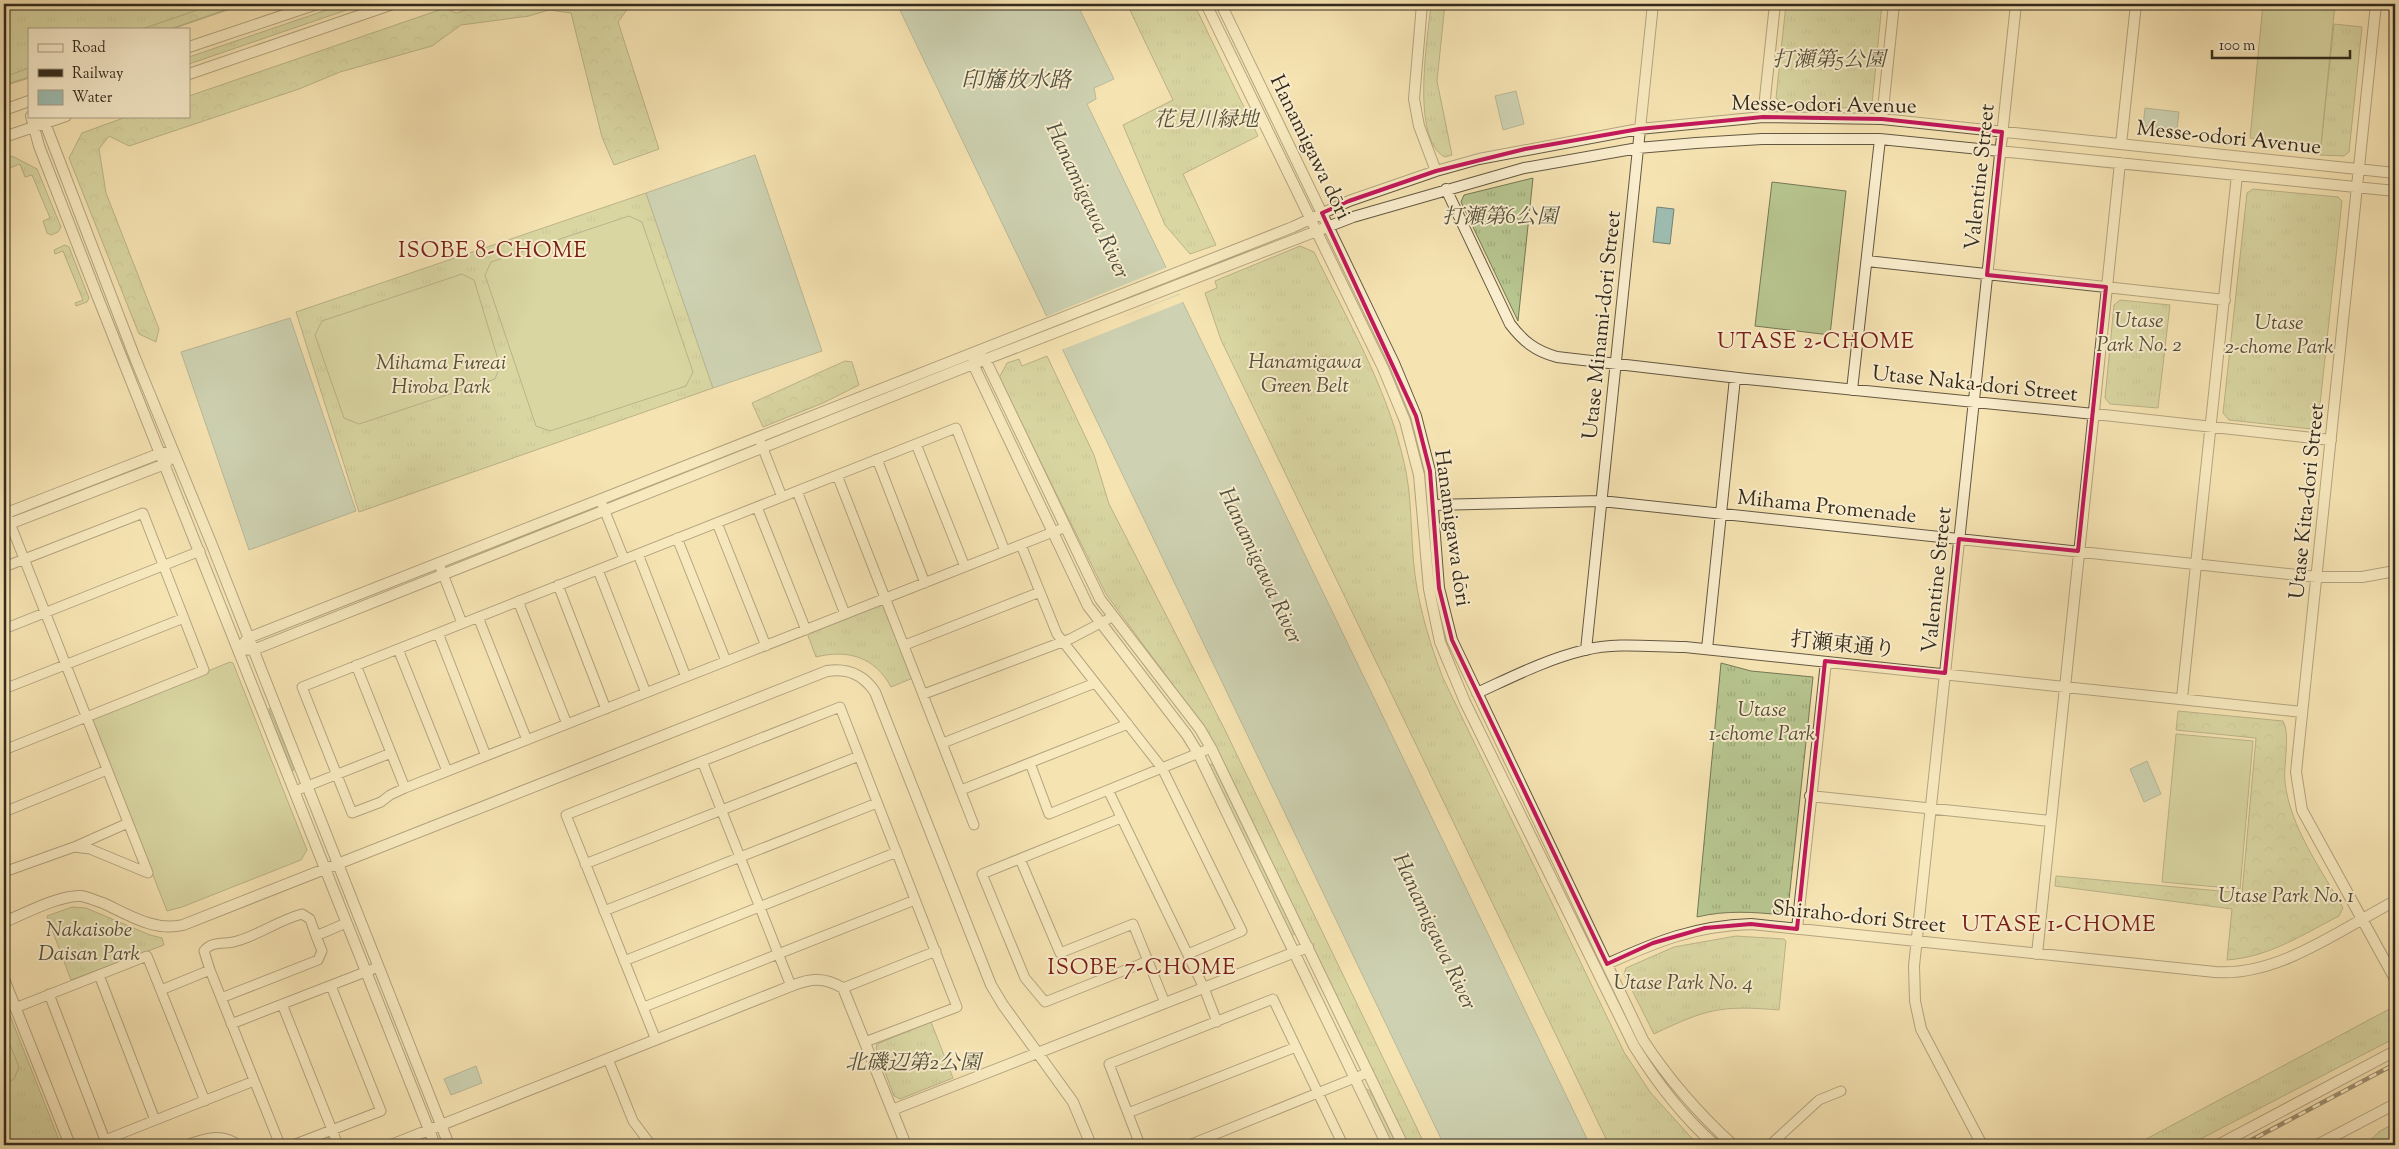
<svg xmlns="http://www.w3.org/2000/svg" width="2399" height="1149" viewBox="0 0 2399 1149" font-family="'Sorts Mill Goudy','Noto Serif JP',serif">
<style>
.grass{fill:url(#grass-tufts);stroke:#757856}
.forest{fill:url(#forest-crowns);stroke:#757856}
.pitch{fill:#b7c58f;stroke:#757856}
.water{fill:#9dbdb1;stroke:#738276}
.pier{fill:#f6e3b2}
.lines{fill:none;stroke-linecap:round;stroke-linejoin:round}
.minor-casing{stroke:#645842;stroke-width:11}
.tertiary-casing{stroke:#645842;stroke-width:12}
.minor{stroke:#f9edcd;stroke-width:9}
.tertiary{stroke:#f9edcd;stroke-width:10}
.rail-casing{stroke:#332a1d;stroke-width:4.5}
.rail{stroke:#f9edcd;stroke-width:2.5;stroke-dasharray:8;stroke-linecap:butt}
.marked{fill:none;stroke:#c2185b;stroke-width:4;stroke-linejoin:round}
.labels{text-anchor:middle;stroke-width:4;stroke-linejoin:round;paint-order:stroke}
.park-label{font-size:21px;font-style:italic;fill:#54513a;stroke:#f9edcd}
.street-label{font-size:21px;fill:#332a1d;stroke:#f9edcd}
.water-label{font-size:22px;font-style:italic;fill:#4e4f42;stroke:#f9edcd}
.neighbourhood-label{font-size:22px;letter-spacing:1px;fill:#7a1f14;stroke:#f9edcd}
</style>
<defs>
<pattern id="grass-tufts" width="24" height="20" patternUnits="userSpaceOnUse" patternTransform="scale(1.25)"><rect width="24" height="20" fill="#b7c58f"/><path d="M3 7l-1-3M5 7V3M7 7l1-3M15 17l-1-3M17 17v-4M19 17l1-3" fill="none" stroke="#9ea97b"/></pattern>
<pattern id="forest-crowns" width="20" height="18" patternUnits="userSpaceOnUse" patternTransform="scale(1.25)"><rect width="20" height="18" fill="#b7c58f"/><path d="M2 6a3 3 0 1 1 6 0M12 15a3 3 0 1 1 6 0" fill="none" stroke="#9ea97b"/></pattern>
</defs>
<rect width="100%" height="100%" fill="#f6e3b2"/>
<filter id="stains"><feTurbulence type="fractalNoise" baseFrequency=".004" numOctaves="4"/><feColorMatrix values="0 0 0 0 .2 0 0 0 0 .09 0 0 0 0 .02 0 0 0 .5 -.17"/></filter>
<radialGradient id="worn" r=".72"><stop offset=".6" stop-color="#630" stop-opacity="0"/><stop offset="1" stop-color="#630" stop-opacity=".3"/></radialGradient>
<path class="grass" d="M4,4H245L172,29H29V78L4,86Z
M344,4H364L189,64V57Z
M1127,4H1194L1258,136L1183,174L1216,245L1190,254L1165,225L1123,125L1173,100Z
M1431,4H1445L1437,81L1452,155L1445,157C1410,139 1428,37 1431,4Z
M1786,4H1882L1872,104L1866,108L1786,107L1776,98Z
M2334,24L2362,27L2349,152L2344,156L2320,155Z
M12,156L37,169L61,227L58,232L51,235L47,233L43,221L50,218L32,175L25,177L20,164L4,170V160Z
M1533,178L1518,321L1461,202L1464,195Z
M2253,189L2338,197L2342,201L2318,423L2312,429L2229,420L2223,413L2247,193Z
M646,193L713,388L359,512L296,312Z
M65,245L69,247L89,298L87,302L76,306L75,303L83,300L63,251L55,254L54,250Z
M1300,246L1314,252C1347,319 1386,386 1403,458C1413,496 1410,537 1415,575C1420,611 1430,644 1443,678L1624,1052L1650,1092L1698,1145H1609L1221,340L1205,293L1217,288L1215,281Z
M2120,300L2170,305L2158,408L2110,404L2105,398L2114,305Z
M1047,356L1094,455L1109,504L1224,728L1425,1145H1407L1209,734L1106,594L999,378L1007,363L1019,359L1022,366Z
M880,604L884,606L913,678L891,687C875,657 848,649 816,657L807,633Z
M1721,663L1751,671L1813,677L1788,909L1783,915C1754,912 1726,910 1697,917Z
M269,708L294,769L293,771L271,718Z
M1210,764L1213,765L1295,934L1291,936L1208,767Z
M72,907L86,908L150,935L162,938L164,945L71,980L47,916Z
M1736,936L1784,939L1786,941L1779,1010C1721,1005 1706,1009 1654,1034L1624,974L1626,968L1674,947Z
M4,1000L61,1145H4Z
M2395,1006V1038L2189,1145H2135Z
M931,1022L953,1078L900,1099L894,1096L876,1048L877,1044Z
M1367,1089L1370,1091L1397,1145H1392L1366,1092Z
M2395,1123V1145H2365L2380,1131Z"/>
<path class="forest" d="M215,4H242L170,29H142Z
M485,4H631L618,22L659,149L614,165L602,137L571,13L549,10L529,16L461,25L432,46L340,72L299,89L129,146L109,136L99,149L106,193L159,329L156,342L139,334L69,158L82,133L129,116H189V96L445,8L456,13Z
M29,68V77L4,85V77Z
M845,361L852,362L859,385L823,403L763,427L752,403Z
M2178,711L2283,721C2291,734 2283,765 2285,782C2290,827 2321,869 2343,908L2339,916C2302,935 2269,957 2227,960L2232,909L2055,886L2056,876L2242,893L2256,738L2176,730Z"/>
<path class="pitch" d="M2263,4H2335L2321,145L2250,138Z
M1772,182L1846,191L1830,335L1755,326Z
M629,216L642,222L693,372L686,386L550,431L536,426L485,275L491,262Z
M462,274L474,280L500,366L495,379L359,424L344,418L315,335L322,321Z
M230,662L233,663L307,850L301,860L182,907L167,911L93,722L94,718Z
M2176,734L2253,741L2240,889L2162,882Z
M4,1030L19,1067L14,1079L4,1084Z"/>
<path class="water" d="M897,4H1077L1114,79L1094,88L1096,99L1087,104L1590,1145H1444Z
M1516,91L1524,124L1503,130L1495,96Z
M2145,108L2179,112L2177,129L2143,126Z
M755,155L822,351L713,388L646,193Z
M1657,207L1674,209L1670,244L1653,242Z
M290,318L356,511L249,550L181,352Z
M2147,761L2161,794L2144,802L2130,769Z
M476,1066L482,1083L451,1095L444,1079Z"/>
<path class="pier" d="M1168,267L1181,293L1115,320L1181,294L1185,301L1061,350L1045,317Z"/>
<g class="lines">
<defs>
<path id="minor" d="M760,441L782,497
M916,444L965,567
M877,459L925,583
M837,475L974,825
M797,491L845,614
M602,504L624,559
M757,507L806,630
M6,513L148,873L90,849L74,847
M717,523L766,646
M677,538L726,661
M1021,545L1057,634L1162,768L1242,931L1188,954
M1005,551L956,428L302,687L352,813L381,802L390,795L405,788C621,703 837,617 1053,532L1066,527
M638,554L686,677
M439,564L462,623
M4,567L143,513L204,670L4,750
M598,570L646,693
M558,585L606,709
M518,601L567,724
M478,617L527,740
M4,629L200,551
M438,633L486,756
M905,645L1040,592
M398,649L447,771
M356,665L405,788
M4,689L184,618
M924,694L1070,639L1112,617
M943,743L1095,683
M702,761L791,986
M1030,763L1049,814L1211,748
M961,790L1128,724
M1108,790L1204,988L1217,1022
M295,791L391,753
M4,812L107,770
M1121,818L982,874L1025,978L1045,1002L1148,961L1165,1003
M1020,859L1060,953L1133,924L1148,961
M585,864L859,756
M4,872L74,847L128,823
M604,911L877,803
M624,961L897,852
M210,970L204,951C212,940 226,945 237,941C259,935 279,920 302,914L310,919L316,936L346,923
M99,975L155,1120
M843,988L936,951
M161,990L210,970L280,1145
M49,994L105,1140L254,1081
M221,998L318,960L322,951L316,936
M282,1004L338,1145
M644,1007L915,900
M15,1008L147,956L205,1101
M231,1024L378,967
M656,1040L566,815L840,707L957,1007L865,1042
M608,1059L633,1121L651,1145
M1128,1113L1296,1047
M293,1145L381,1111L331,986
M1140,1145L1109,1064L1273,999L1343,1145
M1189,1145L1367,1073
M1331,1145L1341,1141
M1770,1145L1819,1100L1841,1091"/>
<path id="tertiary" d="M1206,4L1383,368L1405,421L1419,475L1429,589L1440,642L1465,702L1634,1046C1657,1083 1682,1116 1715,1145
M1221,4L1394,363L1416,416L1430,471L1439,588L1452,640L1643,1040C1669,1080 1698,1113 1733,1145
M1422,4L1414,99L1419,126L1436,171
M2376,4L2296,772L2302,810L2395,979
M189,47L317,4
M189,74L393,4
M4,110L29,101
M31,116L39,146L100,303L435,1145
M40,116L45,123L135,358L212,545L449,1145
M1763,117L1775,4
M1882,119L1894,4
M4,137L66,116
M2121,144L2136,4
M1446,189L1510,324C1523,341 1535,351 1557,357L1747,379L2104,415L2331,440
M1867,261L2225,300
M980,356L985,359L1100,599L1200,729L1211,748L1403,1145
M974,359L973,364L1088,606L1187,735L1198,753L1387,1145
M1852,390L1880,139
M1433,505L1601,501L2317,577H2362L2395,571
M4,514L161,453H166
M4,526L165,464L169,460
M239,649L248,638L1293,227L1349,201L1436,171L1479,159L1639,129L1763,117L1882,119L2395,173
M239,649L253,650L958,370L1353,217L1524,168L1638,148L1696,143L1762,139H1880L2395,191
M1707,649L1735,378
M1586,650L1653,4
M1477,693C1512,677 1547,659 1585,650C1616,642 1653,647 1685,647L2302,712
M2182,698L2237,175
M1810,796L2050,821
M4,922C24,914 59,895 81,896C88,897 96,901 103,903C129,915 155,932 183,925L827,671C848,668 863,674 875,692L991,985L1003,1005L1073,1102L1091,1145
M1797,929L1826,662
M2037,954L2120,163
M1607,964C1658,941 1694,926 1751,924L2215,972C2278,977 2341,929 2395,901
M4,979L70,1145
M892,1110L1308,947
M188,1145C204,1139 222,1133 237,1145
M391,1145L791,986C812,978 824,977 843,988L906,1145
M1982,1145L1921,1029L1915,1001L1914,966L2016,4
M2218,1145L2395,1051
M2317,1145L2395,1104"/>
</defs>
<use href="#minor" class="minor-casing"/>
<use href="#tertiary" class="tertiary-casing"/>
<use href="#minor" class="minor"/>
<use href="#tertiary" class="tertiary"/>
<defs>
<path id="rail" d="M2242,1145L2395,1064"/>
</defs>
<use href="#rail" class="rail-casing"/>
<use href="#rail" class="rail"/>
</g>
<path d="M0 0H2399V1149H0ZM1763,117L1882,119L2002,132L1987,275L2106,287L2078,551L1959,539L1945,673L1825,661L1797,929L1751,924L1705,928L1653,943L1607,964L1452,640L1439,588L1430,471L1416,416L1322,213L1349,201L1436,171L1525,149L1639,129Z" fill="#f6e3b2" fill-opacity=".55" fill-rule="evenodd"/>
<path class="marked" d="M1763,117L1882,119L2002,132L1987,275L2106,287L2078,551L1959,539L1945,673L1825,661L1797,929L1751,924L1705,928L1653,943L1607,964L1452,640L1439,588L1430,471L1416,416L1322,213L1349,201L1436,171L1525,149L1639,129Z"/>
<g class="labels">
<g class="park-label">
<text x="1829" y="66">打瀬第5公園</text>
<text x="1206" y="126">花見川緑地</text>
<text x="1500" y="223">打瀬第6公園</text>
<text x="2139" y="327">Utase<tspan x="2139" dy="24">Park No. 2</tspan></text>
<text x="2279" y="329">Utase<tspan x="2279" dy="24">2-chome Park</tspan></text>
<text x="1305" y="368">Hanamigawa<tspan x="1305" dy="24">Green Belt</tspan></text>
<text x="441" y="369">Mihama Fureai<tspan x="441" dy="24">Hiroba Park</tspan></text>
<text x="1762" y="716">Utase<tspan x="1762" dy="24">1-chome Park</tspan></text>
<text x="2286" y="902">Utase Park No. 1</text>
<text x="89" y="936">Nakaisobe<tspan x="89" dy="24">Daisan Park</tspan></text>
<text x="1683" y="989">Utase Park No. 4</text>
<text x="913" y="1069">北磯辺第2公園</text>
</g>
<g class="street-label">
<text transform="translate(1824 104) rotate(1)" y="7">Messe-odori Avenue</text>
<text transform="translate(2229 137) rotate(6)" y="7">Messe-odori Avenue</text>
<text transform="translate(1311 147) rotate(64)" y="7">Hanamigawa dōri</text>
<text transform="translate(1979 177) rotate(-84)" y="7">Valentine Street</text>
<text transform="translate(1601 325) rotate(-84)" y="7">Utase Minami-dori Street</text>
<text transform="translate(1975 383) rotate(6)" y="7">Utase Naka-dori Street</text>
<text transform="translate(2306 501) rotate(-84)" y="7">Utase Kita-dori Street</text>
<text transform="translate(1827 506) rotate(6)" y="7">Mihama Promenade</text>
<text transform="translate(1453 528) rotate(82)" y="7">Hanamigawa dōri</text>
<text transform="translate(1936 580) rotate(-84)" y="7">Valentine Street</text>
<text transform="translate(1843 644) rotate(6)" y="7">打瀬東通り</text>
<text transform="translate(1859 916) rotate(6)" y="7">Shiraho-dori Street</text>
</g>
<g class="water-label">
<text x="1016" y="87">印旛放水路</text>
<text transform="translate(1089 200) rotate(65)" y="8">Hanamigawa River</text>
<text transform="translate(1262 565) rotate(65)" y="8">Hanamigawa River</text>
<text transform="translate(1436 931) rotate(65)" y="8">Hanamigawa River</text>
</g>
<g class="neighbourhood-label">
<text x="493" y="257">ISOBE 8-CHOME</text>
<text x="1816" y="348">UTASE 2-CHOME</text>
<text x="2059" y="931">UTASE 1-CHOME</text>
<text x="1142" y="974">ISOBE 7-CHOME</text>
</g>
</g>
<rect width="2399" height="1149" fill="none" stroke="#f6e3b2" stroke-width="20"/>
<rect x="5" y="5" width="2389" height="1139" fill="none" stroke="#332a1d" stroke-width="2.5"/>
<rect x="10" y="10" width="2379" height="1129" fill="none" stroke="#332a1d"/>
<rect x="28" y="28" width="162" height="90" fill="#f9edcd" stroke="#aa9f87"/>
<rect x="38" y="44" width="25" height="8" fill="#f9edcd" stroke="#aa9f87"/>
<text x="72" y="52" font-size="15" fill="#332a1d">Road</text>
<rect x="38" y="69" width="25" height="8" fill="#332a1d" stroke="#aa9f87"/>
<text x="72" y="78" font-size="15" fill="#332a1d">Railway</text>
<rect x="38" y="90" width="25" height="15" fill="#9dbdb1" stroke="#aa9f87"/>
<text x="72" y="102" font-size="15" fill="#332a1d">Water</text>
<path d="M2212 50v8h138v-8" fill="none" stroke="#332a1d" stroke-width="2.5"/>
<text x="2219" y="50" font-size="15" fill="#332a1d" stroke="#f9edcd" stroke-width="4" paint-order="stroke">100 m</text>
<rect width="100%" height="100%" filter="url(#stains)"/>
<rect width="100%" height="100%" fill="url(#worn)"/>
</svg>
